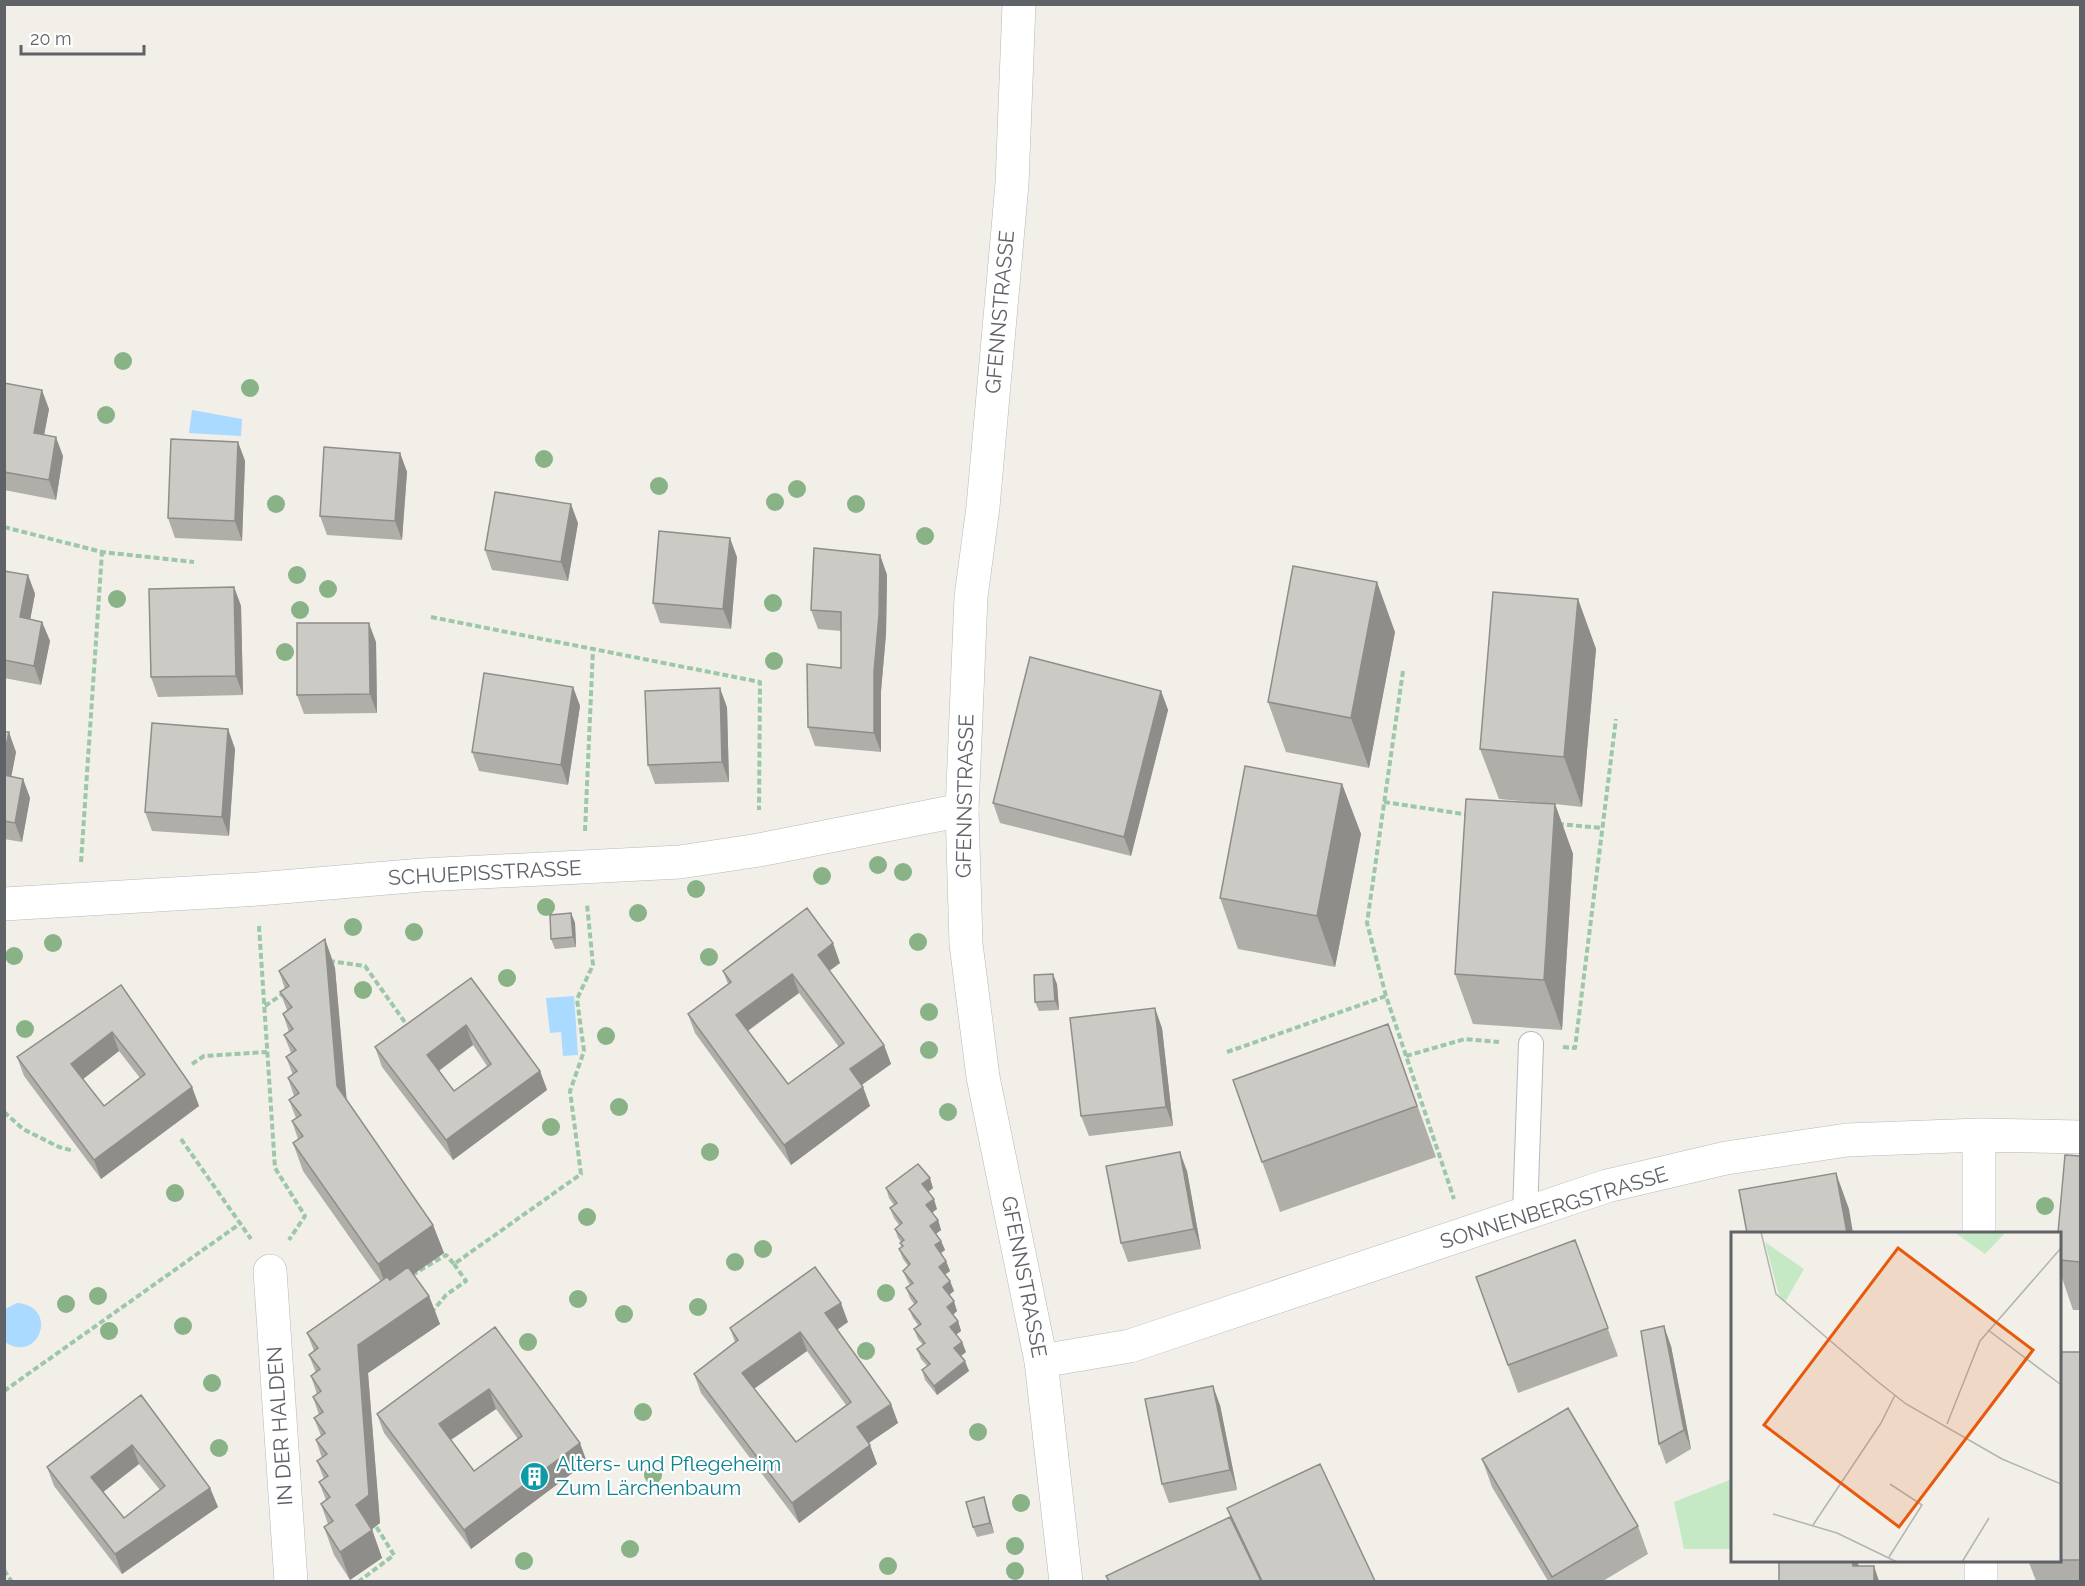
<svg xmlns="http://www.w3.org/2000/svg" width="2085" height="1586" viewBox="0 0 2085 1586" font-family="Raleway,sans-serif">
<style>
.green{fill:#c5e8c5}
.water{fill:#aadaff}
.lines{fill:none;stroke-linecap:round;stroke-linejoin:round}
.service-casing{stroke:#b5b8bc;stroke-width:26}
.minor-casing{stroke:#b5b8bc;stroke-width:34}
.tertiary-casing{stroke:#b5b8bc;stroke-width:34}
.path{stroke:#9cc7a9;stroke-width:4;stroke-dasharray:6 3;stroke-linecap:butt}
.service{stroke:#fff;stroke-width:24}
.minor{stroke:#fff;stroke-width:33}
.tertiary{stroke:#fff;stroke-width:33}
.tree{fill:#89b387}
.wall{fill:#afaea9;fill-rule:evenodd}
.shaded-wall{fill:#8f8d8a}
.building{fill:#cccac5;stroke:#8f8d8a;stroke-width:1.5;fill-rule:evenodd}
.labels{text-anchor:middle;stroke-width:4.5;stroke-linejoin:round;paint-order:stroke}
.street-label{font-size:21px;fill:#5f6368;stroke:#fff}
.culture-label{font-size:21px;fill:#0d838f;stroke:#fff;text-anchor:start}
.inset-road{fill:none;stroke:#b3b3b1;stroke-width:1.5}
.view{fill:#e8590c;fill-opacity:0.15;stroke:#e8590c;stroke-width:3}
.inset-edge{fill:none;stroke:#5f6368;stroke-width:3}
</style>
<rect width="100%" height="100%" fill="#f1efe8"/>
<path class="green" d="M1732,1479V1549H1684L1674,1502Z"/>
<path class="water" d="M192,410L242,419L241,436L189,433Z
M574,996L578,1055L563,1056L561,1032L550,1033L546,998Z
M17,1303C60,1306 39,1365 5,1342V1309Z"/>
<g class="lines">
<defs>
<path id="service" d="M1525,1214L1531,1044"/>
<path id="minor" d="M4,904L258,889L422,875L680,862L759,850L962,810
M1979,1234V1135
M270,1271L291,1582
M1041,1361L1130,1346L1607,1186L1726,1158L1847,1140L1979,1135L2080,1137
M1981,1560V1582"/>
<path id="tertiary" d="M1019,4L1012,184L983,507L971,597L962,810L966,944L983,1077L1041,1361L1066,1582"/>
</defs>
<use href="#service" class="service-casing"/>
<use href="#minor" class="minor-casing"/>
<use href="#tertiary" class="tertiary-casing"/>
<path class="path" d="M4,527L102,552L194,562
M431,617L760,682L759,810
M1403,671L1367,923L1386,996L1454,1199
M1384,802L1470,815
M1558,824L1602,828
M585,831L593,649
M81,862L102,552
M259,926L275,1168L305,1216L289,1240
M329,961L365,966L409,1028
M265,1006L284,993
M1563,1047L1575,1048L1616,719
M1227,1052L1386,996
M1406,1056L1465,1039L1499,1042
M192,1064L204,1056L267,1052
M4,1112L23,1129L59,1147L74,1151
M181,1139L251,1239
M412,1275L446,1255L454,1264L581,1174L570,1091L584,1051L577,999L593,965L587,904
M431,1313L446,1295L466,1281L454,1264
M4,1391L241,1223
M4,1570L12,1582
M358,1582L394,1555L374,1523"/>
<use href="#service" class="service"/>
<use href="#minor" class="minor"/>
<use href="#tertiary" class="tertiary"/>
</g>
<g class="tree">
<circle cx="123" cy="361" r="9"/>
<circle cx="250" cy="388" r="9"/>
<circle cx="106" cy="415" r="9"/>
<circle cx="544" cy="459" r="9"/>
<circle cx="659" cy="486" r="9"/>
<circle cx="797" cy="489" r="9"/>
<circle cx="775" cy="502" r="9"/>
<circle cx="276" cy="504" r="9"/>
<circle cx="856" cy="504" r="9"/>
<circle cx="925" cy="536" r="9"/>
<circle cx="297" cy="575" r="9"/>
<circle cx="328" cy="589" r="9"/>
<circle cx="117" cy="599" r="9"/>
<circle cx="773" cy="603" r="9"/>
<circle cx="300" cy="610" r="9"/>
<circle cx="285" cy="652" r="9"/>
<circle cx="774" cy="661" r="9"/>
<circle cx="878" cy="865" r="9"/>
<circle cx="903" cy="872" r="9"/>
<circle cx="822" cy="876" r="9"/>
<circle cx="696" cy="889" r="9"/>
<circle cx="546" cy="907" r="9"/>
<circle cx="638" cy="913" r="9"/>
<circle cx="353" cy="927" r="9"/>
<circle cx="414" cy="932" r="9"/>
<circle cx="918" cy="942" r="9"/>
<circle cx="53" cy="943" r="9"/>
<circle cx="14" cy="956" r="9"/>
<circle cx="709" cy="957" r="9"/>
<circle cx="507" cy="978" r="9"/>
<circle cx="363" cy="990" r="9"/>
<circle cx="929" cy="1012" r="9"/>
<circle cx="25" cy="1029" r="9"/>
<circle cx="606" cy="1036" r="9"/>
<circle cx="929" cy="1050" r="9"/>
<circle cx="619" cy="1107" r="9"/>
<circle cx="948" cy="1112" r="9"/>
<circle cx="551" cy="1127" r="9"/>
<circle cx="710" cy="1152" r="9"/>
<circle cx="175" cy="1193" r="9"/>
<circle cx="2045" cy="1206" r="9"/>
<circle cx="587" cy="1217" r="9"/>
<circle cx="763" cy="1249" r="9"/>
<circle cx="735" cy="1262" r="9"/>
<circle cx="886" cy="1293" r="9"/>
<circle cx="98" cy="1296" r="9"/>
<circle cx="578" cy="1299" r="9"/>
<circle cx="66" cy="1304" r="9"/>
<circle cx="698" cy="1307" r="9"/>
<circle cx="624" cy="1314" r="9"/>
<circle cx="183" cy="1326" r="9"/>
<circle cx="109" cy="1331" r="9"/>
<circle cx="528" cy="1342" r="9"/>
<circle cx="866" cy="1351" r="9"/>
<circle cx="212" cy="1383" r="9"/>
<circle cx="643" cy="1412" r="9"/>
<circle cx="978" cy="1432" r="9"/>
<circle cx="219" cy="1448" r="9"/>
<circle cx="653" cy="1475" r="9"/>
<circle cx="1021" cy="1503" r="9"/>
<circle cx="1015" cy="1546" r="9"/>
<circle cx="630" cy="1549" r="9"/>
<circle cx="524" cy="1561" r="9"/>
<circle cx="888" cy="1566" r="9"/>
<circle cx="1015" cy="1571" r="9"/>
</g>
<path class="wall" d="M4,383L49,409L44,434L63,456L56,500L4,490Z
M238,442L245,461L242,541L175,538L168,518Z
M400,453L407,472L402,540L327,535L320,516Z
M578,523L568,581L492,570L485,550Z
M880,555L887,575L886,634L881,691V752L815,746L808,727L841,668V631L818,629L811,610Z
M737,557L731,629L660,623L653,603Z
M4,571L28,575L35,594L30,619L42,622L50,641L41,685L4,678Z
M234,587L241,606L243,695L158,697L151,677Z
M1578,599L1596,649L1582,807L1555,804L1573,854L1562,1030L1473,1024L1455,974L1553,804L1499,799L1480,749Z
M1395,632L1369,768L1286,752L1268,702Z
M376,642L377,713L304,714L297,695Z
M573,687L580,706L568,785L479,771L472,752Z
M1161,691L1168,710L1131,856L1000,823L993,803Z
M727,707L729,782L655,784L648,765Z
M228,729L235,749L229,836L152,831L145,812Z
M4,732L16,752L11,776L23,779L30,798L22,842L4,839Z
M1342,784L1361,834L1335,967L1238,949L1220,898Z
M571,913L575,923L576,947L555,949L551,939Z
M325,939L335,968L346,1099L433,1225L444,1253L413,1274L429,1296L440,1324L368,1373L380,1523L372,1529L382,1558L350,1580L334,1555L324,1527L328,1524L321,1504L326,1500L319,1482L324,1479L317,1461L322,1458L316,1440L321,1436L314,1418L319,1415L313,1397L317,1394L311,1376L316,1373L309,1355L314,1351L307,1333L381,1282L303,1171L293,1143L298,1139L292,1121L296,1118L289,1100L294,1096L288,1078L293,1075L286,1057L291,1053L284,1035L289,1032L283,1014L287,1010L280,992L285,989L279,971Z
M840,963L829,971L884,1045L891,1064L862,1085L870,1106L791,1165L695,1033L688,1014L728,984L723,971ZM799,993L839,1047L788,1084L748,1031Z
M471,978L540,1071L547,1090L453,1160L382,1067L375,1047ZM473,1045L487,1066L454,1091L439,1071Z
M1057,984L1059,1010L1039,1011L1035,1002Z
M121,985L192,1087L199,1106L101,1179L24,1076L17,1057ZM119,1051L140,1078L104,1106L83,1079Z
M1388,1024L1436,1157L1280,1212L1233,1080Z
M1162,1028L1173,1126L1089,1136L1081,1116Z
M2080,1156V1310H2073L2060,1272V1233Z
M1187,1171L1201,1249L1128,1262L1121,1243Z
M886,1188H933L928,1192L937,1209L932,1213L938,1220L941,1230L936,1234L941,1241L945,1250L941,1253L946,1261L950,1271L945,1275L950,1281L954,1291L949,1295L957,1311L953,1315L958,1321L961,1331L956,1335L962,1342L966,1352L961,1356L969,1371L937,1395L925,1380L922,1370L927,1366L921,1359L917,1349L923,1345L918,1339L914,1329L918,1325L913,1318L909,1309L914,1304L910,1298L906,1288L910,1285L907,1280L903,1271L908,1266L903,1259L899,1249L902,1247L900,1243L901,1242L898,1238L895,1229L899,1225L894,1218L890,1208L894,1205L889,1198Z
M1575,1240L1618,1356L1518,1393L1476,1277Z
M848,1322L837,1330L891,1404L898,1423L869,1443L877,1464L799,1523L701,1393L694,1374L735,1342L730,1328ZM807,1351L846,1405L796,1442L754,1389Z
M495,1327L587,1462L471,1549L384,1433L377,1414ZM496,1409L518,1439L474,1471L451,1440Z
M1671,1346L1691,1449L1666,1464L1659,1444Z
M2080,1352V1581H2036L2028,1560Z
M141,1395L210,1488L218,1507L122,1574L54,1486L47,1467ZM139,1464L160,1490L124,1518L103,1492Z
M1220,1405L1237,1490L1169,1503L1162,1484Z
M1482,1459L1638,1526L1648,1554L1603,1581H1548L1492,1487Z
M987,1507L994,1533L977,1537L973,1527Z"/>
<path class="shaded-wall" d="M42,390L49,409L41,452L34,433Z
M56,437L63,456L56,500L49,480Z
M238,442L245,461L242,541L235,521Z
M400,453L407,472L402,540L395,521Z
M571,504L578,523L568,581L561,562Z
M730,538L737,557L731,629L723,609Z
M880,555L887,575L886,634L881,691V752L874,733V672Z
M28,575L35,594L27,637L20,617Z
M1377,582L1395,632L1369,768L1351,718Z
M234,587L241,606L243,695L236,676Z
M1578,599L1596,649L1582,807L1564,757Z
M42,622L50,641L41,685L34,666Z
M369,623L376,642L377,713L370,694Z
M573,687L580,706L568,785L561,765Z
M720,688L727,707L729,782L722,762Z
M1161,691L1168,710L1131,856L1124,837Z
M228,729L235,749L229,836L222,817Z
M9,732L16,752L8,794L4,784V756Z
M23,779L30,798L22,842L15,823Z
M1342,784L1361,834L1335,967L1317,916Z
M1555,804L1573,854L1562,1030L1544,980Z
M571,913L575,923L576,947L573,937Z
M325,939L335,968L348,1114L337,1086Z
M833,943L840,963L825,974L818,955Z
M792,974L799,993L743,1034L736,1015Z
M1053,974L1057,984L1059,1010L1055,1001Z
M1155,1008L1162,1028L1173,1126L1166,1107Z
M466,1025L473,1045L434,1074L427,1055Z
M112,1032L119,1051L78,1083L71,1064Z
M884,1045L891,1064L857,1088L850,1069Z
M540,1071L547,1090L453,1160L446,1140Z
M192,1087L199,1106L101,1179L94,1160Z
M863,1087L870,1106L791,1165L784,1145Z
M1180,1152L1187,1171L1201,1249L1194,1229Z
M1836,1173L1849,1209L1853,1233H1847Z
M930,1178L933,1188L926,1194L922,1184Z
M934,1199L937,1209L930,1214L926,1205Z
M938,1220L941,1230L934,1235L930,1226Z
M433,1225L444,1253L388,1292L378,1264Z
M941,1241L945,1250L938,1255L935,1245Z
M946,1261L950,1271L942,1276L939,1267Z
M950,1281L954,1291L946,1297L943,1287Z
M429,1296L440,1324L368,1373L380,1523L366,1534L356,1505L358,1345Z
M954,1301L957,1311L950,1317L947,1307Z
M841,1303L848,1322L832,1333L825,1313Z
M958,1321L961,1331L954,1336L950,1327Z
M1664,1326L1671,1346L1691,1449L1684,1430Z
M800,1332L807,1351L749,1392L742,1373Z
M962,1342L966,1352L958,1358L954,1348Z
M965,1361L969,1371L937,1395L934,1386Z
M1213,1386L1220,1405L1237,1490L1230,1470Z
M489,1389L496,1409L446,1443L439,1424Z
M891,1404L898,1423L864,1446L857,1427Z
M580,1443L587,1462L471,1549L464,1530Z
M132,1445L139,1464L98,1496L91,1477Z
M870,1445L877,1464L799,1523L792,1503Z
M210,1488L218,1507L122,1574L115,1554Z
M984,1497L987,1507L994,1533L990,1523Z
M372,1530L382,1558L350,1580L340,1552Z
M1852,1560H1857L1864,1581L1853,1566Z
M1874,1566L1879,1581H1874Z"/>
<path class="building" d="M4,383L42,390L34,433L56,437L49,480L4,472Z
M171,439L238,442L235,521L168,518Z
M324,447L400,453L395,521L320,516Z
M495,492L571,504L561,562L485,550Z
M659,531L730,538L723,609L653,603Z
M814,548L880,555L879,615L874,672V733L808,727L807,664L841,668V612L811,610Z
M1293,566L1377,582L1351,718L1268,702Z
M4,571L28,575L20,617L42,622L34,666L4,660Z
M234,587L236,676L151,677L149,589Z
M1493,592L1578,599L1564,757L1480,749Z
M297,623H369L370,694L297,695Z
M1030,657L1161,691L1124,837L993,803Z
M484,673L573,687L561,765L472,752Z
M720,688L722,762L648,765L645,691Z
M152,723L228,729L222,817L145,812Z
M4,732H9L4,756Z
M1245,766L1342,784L1317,916L1220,898Z
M4,775L23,779L15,823L4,821Z
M1466,799L1555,804L1544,980L1455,974Z
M807,908L833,943L818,955L884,1045L850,1069L863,1087L784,1145L688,1014L731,982L723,971ZM792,974L844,1043L788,1084L736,1015Z
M571,913L573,937L551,939L550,915Z
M325,939L337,1086L433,1225L378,1264L293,1143L303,1136L292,1121L301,1115L289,1100L299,1093L288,1078L297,1071L286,1057L296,1050L284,1035L293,1029L283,1014L292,1007L280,992L289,986L279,971Z
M1053,974L1055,1001L1035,1002L1034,975Z
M471,978L540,1071L446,1140L375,1047ZM466,1025L491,1064L454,1091L427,1055Z
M121,985L192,1087L94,1160L17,1057ZM112,1032L145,1074L104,1106L71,1064Z
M1155,1008L1166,1107L1081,1116L1070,1018Z
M1388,1024L1417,1106L1262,1162L1233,1080Z
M1180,1152L1194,1229L1121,1243L1106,1166Z
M2065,1155L2080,1156V1262L2060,1260V1233H2058Z
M918,1164L930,1178L922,1184L934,1199L926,1205L938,1220L930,1226L941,1241L935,1245L946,1261L939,1267L950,1281L943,1287L954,1301L947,1307L958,1321L950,1327L962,1342L954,1348L965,1361L934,1386L922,1370L930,1364L917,1349L925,1343L914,1329L921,1324L909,1309L917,1302L906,1288L913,1283L903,1271L910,1264L899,1249L903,1246L900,1243L904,1240L895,1229L902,1223L890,1208L897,1203L886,1188Z
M1836,1173L1847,1233H1747L1739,1190Z
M1575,1240L1608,1328L1508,1365L1476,1277Z
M408,1267L429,1296L358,1345L369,1495L356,1505L372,1530L340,1552L324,1527L333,1521L321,1504L330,1497L319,1482L328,1476L317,1461L327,1454L316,1440L325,1433L314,1418L323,1412L313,1397L321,1391L311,1376L320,1369L309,1355L318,1348L307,1333L387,1277L390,1280Z
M815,1267L841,1303L825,1313L891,1404L857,1427L870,1445L792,1503L694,1374L738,1340L730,1328ZM800,1332L851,1402L796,1442L742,1373Z
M1664,1326L1684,1430L1659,1444L1641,1331Z
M495,1327L580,1443L464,1530L377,1414ZM489,1389L522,1436L474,1471L439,1424Z
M2060,1352H2080V1560H2060Z
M1213,1386L1230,1470L1162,1484L1145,1399Z
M141,1395L210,1488L115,1554L47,1467ZM132,1445L165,1486L124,1518L91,1477Z
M1568,1408L1638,1526L1552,1577L1482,1459Z
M1320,1464L1375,1581H1262L1227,1508Z
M984,1497L990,1523L973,1527L966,1502Z
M1230,1517L1261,1581H1109L1106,1576Z
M1779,1560H1852L1853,1566H1874V1581H1779Z"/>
<defs>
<symbol id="building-disc" viewBox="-11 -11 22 22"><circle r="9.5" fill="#0f9aa8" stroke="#fff"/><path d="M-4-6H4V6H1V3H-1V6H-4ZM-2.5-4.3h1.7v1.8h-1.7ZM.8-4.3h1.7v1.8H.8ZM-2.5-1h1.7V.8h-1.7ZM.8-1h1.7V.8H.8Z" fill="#fff"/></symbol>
</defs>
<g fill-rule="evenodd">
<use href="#building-disc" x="518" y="1460" width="33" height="33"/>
</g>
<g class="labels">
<g class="street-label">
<text transform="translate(1000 312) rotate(-85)" y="7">GFENNSTRASSE</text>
<text transform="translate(965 796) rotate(-89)" y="7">GFENNSTRASSE</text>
<text transform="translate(485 873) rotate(-3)" y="7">SCHUEPISSTRASSE</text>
<text transform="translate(1554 1208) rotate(-17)" y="7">SONNENBERGSTRASSE</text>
<text transform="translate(1024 1277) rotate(79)" y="7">GFENNSTRASSE</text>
<text transform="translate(280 1426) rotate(-94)" y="7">IN DER HALDEN</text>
</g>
<g class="culture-label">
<text x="556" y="1471">Alters- und Pflegeheim<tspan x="556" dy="24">Zum Lärchenbaum</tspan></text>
</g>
</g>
<g transform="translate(1731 1232)">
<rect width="330" height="330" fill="#f1efe8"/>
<path d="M223,0H275L254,22ZM34,10L73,37L54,70L49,67Z" fill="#c5e8c5"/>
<path class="inset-road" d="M30,0L45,62L146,149L175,172L271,227L330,252M257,98L329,152M216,192L249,109L330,16M42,282L106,301L166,330M82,293L150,191L164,163M158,325L191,273L159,252M231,330L258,286"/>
<path class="view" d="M167,16L302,118L168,295L33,193Z"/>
<rect width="330" height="330" class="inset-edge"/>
</g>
<rect width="2085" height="1586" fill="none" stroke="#5f6368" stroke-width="12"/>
<path d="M21 45v9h123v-9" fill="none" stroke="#5f6368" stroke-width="3"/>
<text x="30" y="45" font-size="18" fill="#5f6368" stroke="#ffffff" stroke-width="4.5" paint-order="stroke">20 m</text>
</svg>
